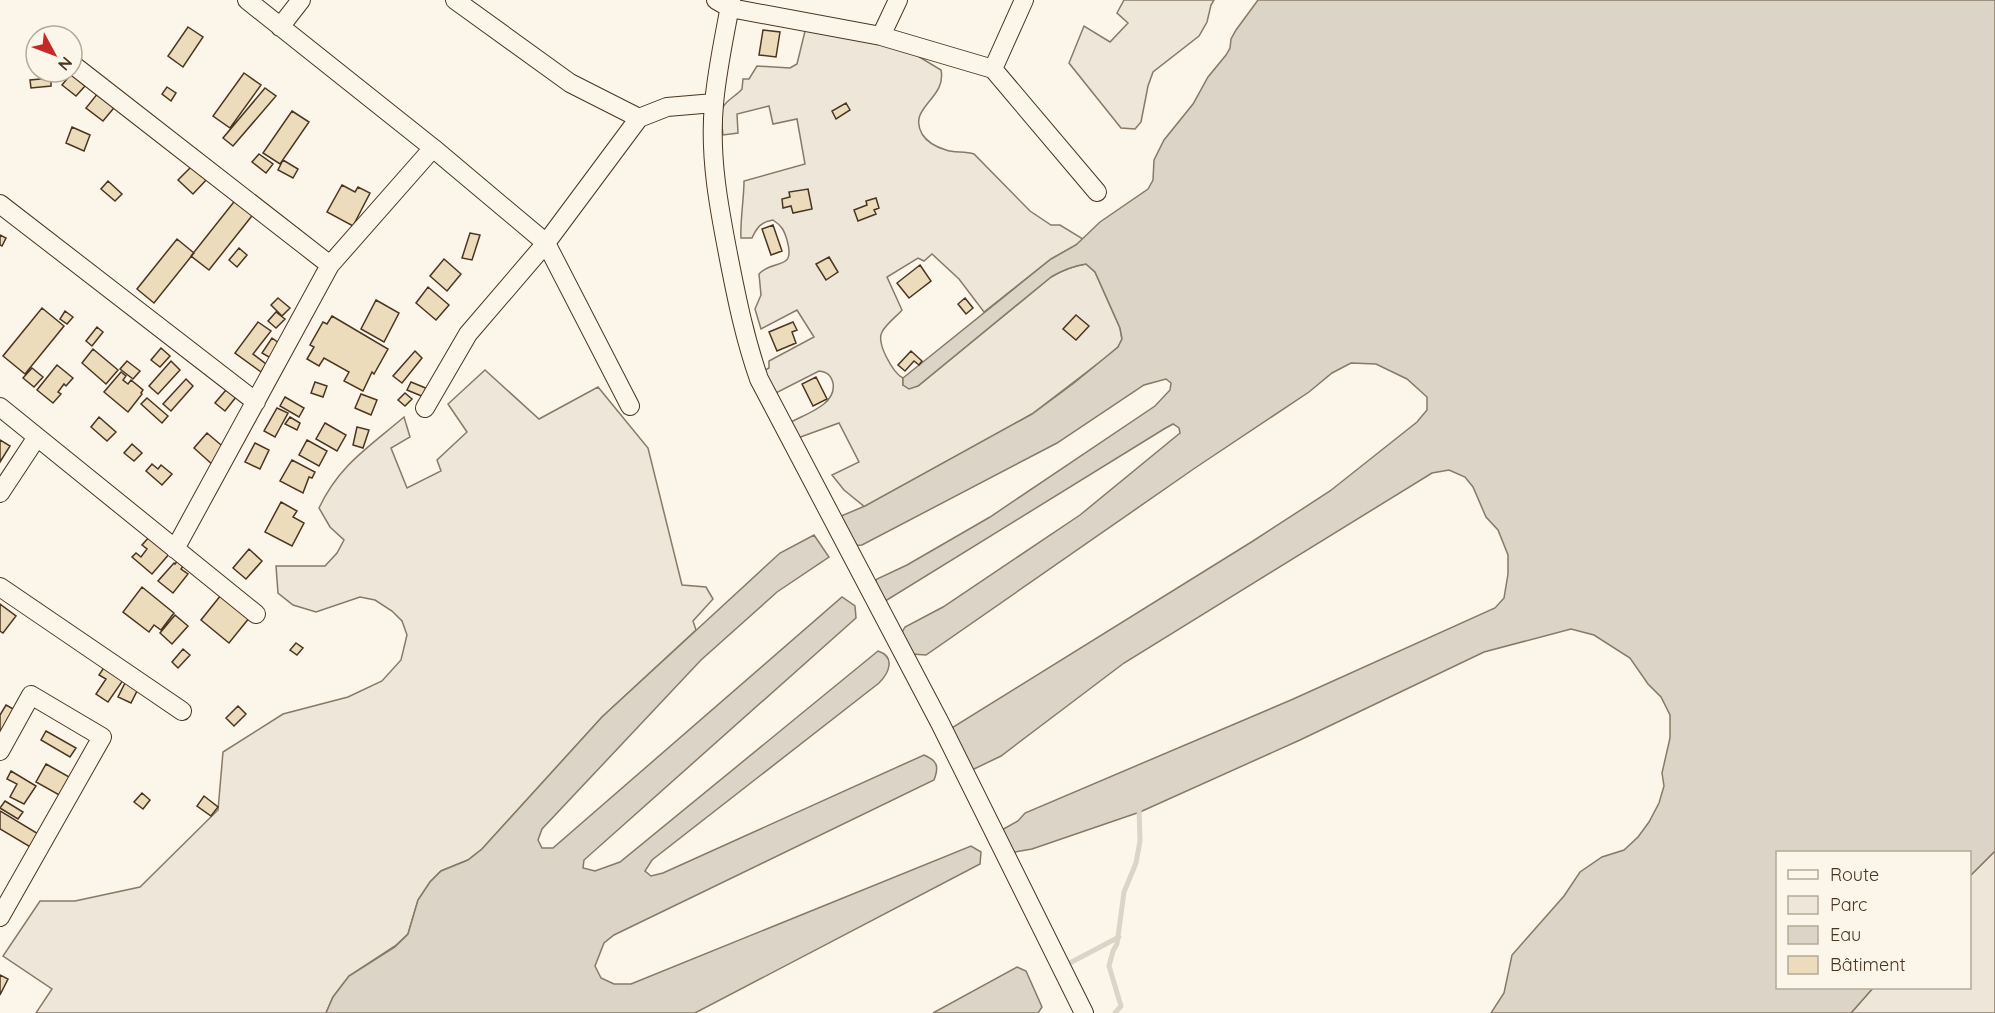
<svg xmlns="http://www.w3.org/2000/svg" width="1995" height="1013" viewBox="0 0 1995 1013" font-family="Quicksand,sans-serif">
<style>
.green{fill:#ede6d9;stroke:#887966;stroke-width:1.5}
.water{fill:#dcd4c6;stroke:#887966;stroke-width:1.5}
.lines{fill:none;stroke-linecap:round;stroke-linejoin:round}
.stream{stroke:#dcd4c6;stroke-width:5}
.building{fill:#ecdcbc;stroke:#4a3520;stroke-width:1.5}
.minor-casing{stroke:#4a3520;stroke-width:20}
.minor{stroke:#fbf6e9;stroke-width:18}
</style>
<rect width="100%" height="100%" fill="#fbf6e9"/>
<path class="green" d="M1124,0H1214L1211,5L1207,22L1199,36L1153,72L1148,86L1141,122L1135,129L1121,128L1069,63L1084,26L1110,42L1128,23L1117,13Z
M806,27L888,38L941,70C947,99 907,107 922,134C927,142 936,147 946,150C954,153 965,151 974,154L1030,211L1051,225H1060L1083,239L1076,245L1051,259L984,312L959,279L932,254L924,261L918,258L887,277L902,310C896,317 886,324 882,332C876,343 893,373 903,378V385L918,386L1051,277C1063,270 1072,266 1086,264L1095,272L1120,328L1122,339L1118,347L1109,355L1032,414L865,507L844,490L832,475L859,462L839,423L795,439L789,423C805,414 837,405 833,383C831,375 827,372 819,371L770,396L760,373L769,368V361L814,337L797,310L761,329L755,309L761,295L759,274C774,258 796,272 787,240C784,230 782,226 773,220C761,222 757,227 752,238H741C740,220 744,199 744,181L805,164L797,119L773,124L769,106L737,114L738,133L723,135C722,124 718,110 727,102C732,97 738,94 742,89L743,79H749L757,66L790,68L797,64Z
M485,370L539,419L598,387L648,448L682,585L706,587L713,599L693,621L696,630L602,717L482,849L468,860L441,871L430,882L418,900L408,934L395,946L349,976L333,997L326,1013H36L52,989L3,956L40,901H75L140,887L218,810L223,752L283,714L348,697L382,681L401,660L407,635L402,621L392,611L375,600L360,597L316,612L293,605L278,593L276,566H325L337,553L344,540L330,527L319,508C339,465 369,447 404,417L410,437L391,448L407,488L441,471L437,460L467,432L448,404Z
M1995,851V1013H1851L1873,988H1970V876Z"/>
<path class="water" d="M1258,0H1995V851L1970,876V852H1778V988H1873L1851,1013H1491L1504,993L1512,955L1564,896L1580,872L1602,857L1624,850L1638,837L1649,822L1659,803L1664,786L1662,773L1670,738V715L1661,697L1648,684L1630,658L1594,635L1571,629L1484,652L1300,740L1140,812L1032,849L1015,852L1004,851L1000,831L1018,821L1025,813L1291,700L1495,608L1504,598L1508,574V555L1498,530L1486,517L1473,487L1465,477L1449,470L1432,473L1124,663L1001,756L970,771L950,729L1253,541L1330,491L1417,422L1427,410V397L1407,379L1376,364L1351,363L1332,373L1309,392L1195,468L926,655L912,654L900,636L905,627L943,607L1080,515L1180,433L1179,428L1173,424L1164,429L887,600H879L872,585L877,579L907,565L990,517L1155,406L1170,390L1171,383L1166,379L1144,385L1057,443L862,545L851,546L838,521L841,516L865,506L1032,414L1074,383L1118,347L1122,339L1120,328L1095,272L1086,264C1072,266 1063,270 1051,277L918,386L909,389L903,385V378L1051,259L1076,245L1100,222L1148,189L1153,180L1154,160L1164,140L1193,104L1208,77L1226,55L1230,48L1231,39L1236,30Z
M814,535L829,557L777,592L701,660L542,829L538,840L542,848H553L842,597L855,606L856,618L584,860L583,868L595,871L620,862L878,651C896,657 889,673 879,683L652,860L645,871L651,876L663,873L924,755C938,761 939,767 934,780L614,935L604,943L595,966L601,978L614,984H631L971,846L981,852L980,864L695,1013H326L333,997L349,976L395,947L408,934L418,900L430,882L441,871L468,860L482,849L602,717L780,553Z
M1017,967L1026,971L1042,1007L1038,1013H933Z"/>
<g class="lines">
<path class="stream" d="M1064,966L1119,937
M1115,1013L1121,1006L1109,966L1113,951L1117,944L1124,892L1136,863L1140,841L1139,806"/>
</g>
<path class="building" d="M188,27L203,37L183,67L168,56Z
M763,30L780,32L776,57L759,55Z
M244,73L261,85L230,128L213,116Z
M71,74L85,86L76,96L62,85Z
M51,78V86L31,88L30,80Z
M106,83L123,97L103,121L86,108Z
M167,87L176,93L171,101L162,94Z
M265,88L276,96L233,146L223,138Z
M846,103L850,110L836,119L832,111Z
M292,111L309,122L280,164L263,153Z
M72,127L90,135L84,151L66,143Z
M259,154L273,164L266,173L252,162Z
M283,160L298,169L293,178L278,170Z
M194,164L208,178L193,194L178,180Z
M108,181L122,194L115,201L101,189Z
M342,185L355,192L358,187L370,193L353,226L327,212Z
M808,189L812,209L793,213L791,206L783,208L782,199L790,197L789,192Z
M237,198L255,212L209,270L191,256Z
M876,198L879,208L874,210L876,214L858,221L854,210L867,205L866,201Z
M773,225L782,251L771,255L762,229Z
M470,233L480,235L472,260L462,258Z
M0,235L6,238L2,246L0,245Z
M177,239L194,253L154,303L137,289Z
M239,248L247,255L237,267L229,260Z
M829,257L838,272L826,280L816,264Z
M444,259L461,274L447,291L430,276Z
M920,265L931,281L909,298L897,283Z
M428,287L449,305L436,320L416,303Z
M278,298L290,308L282,316L271,305Z
M965,298L973,308L966,314L958,304Z
M376,300L399,313L384,342L361,329Z
M42,308L64,326L25,374L3,356Z
M65,311L73,317L67,324L60,319Z
M276,312L285,319L276,328L268,321Z
M1076,315L1089,326L1076,340L1063,329Z
M332,316L388,349L374,374L372,372L363,391L344,381L349,372L324,358L319,366L307,359L314,347L310,345L323,322L327,324Z
M258,322L271,331L253,354L266,364L261,372L235,353Z
M793,322L797,330L792,332L796,343L777,351L769,332Z
M97,327L103,332L92,346L86,341Z
M272,338L283,346L274,360L262,353Z
M161,348L170,356L160,367L151,360Z
M93,349L118,370L106,384L82,363Z
M415,351L422,358L402,383L393,376Z
M911,351L922,361L919,365L914,361L905,371L898,365Z
M127,361L140,371L133,379L120,369Z
M171,361L180,370L158,394L149,386Z
M57,365L73,378L66,386L64,384L58,392L61,394L53,403L37,390Z
M32,368L43,377L34,387L23,378Z
M121,372L126,376L123,380L128,384L131,380L143,390L141,393L142,394L128,412L104,392Z
M816,377L827,399L813,406L802,384Z
M186,379L193,386L171,411L163,404Z
M315,382L327,386L323,397L311,393Z
M411,382L428,389L424,397L407,390Z
M231,384L240,392L225,411L215,403Z
M405,393L412,399L405,406L398,400Z
M361,394L377,400L371,415L355,408Z
M285,397L304,408L299,417L280,406Z
M147,398L168,416L162,423L141,404Z
M277,408L288,413L275,437L264,431Z
M99,417L116,432L107,441L91,427Z
M290,417L300,423L297,430L285,424Z
M325,423L346,435L337,451L316,439Z
M357,427L369,430L363,448L353,445Z
M207,433L227,450L214,466L194,448Z
M0,440L10,446L0,462Z
M307,440L327,451L319,466L299,455Z
M255,443L269,450L260,469L245,462Z
M132,444L142,453L134,461L124,453Z
M292,460L315,472L312,478L309,477L303,493L280,481Z
M152,464L158,469L161,465L172,474L162,485L146,471Z
M281,502L297,511L293,517L304,523L292,546L265,532Z
M150,536L170,553L152,574L132,557L136,553L141,557L147,549L142,545Z
M249,549L262,561L246,579L233,568Z
M178,560L184,565L181,569L188,574L173,593L158,581L174,563L175,564Z
M229,585L258,607L229,643L201,620Z
M142,587L174,613L161,630L154,625L149,632L123,612Z
M0,604L16,616L3,633L0,631Z
M175,615L188,626L172,644L160,633Z
M296,643L303,648L297,655L290,650Z
M183,649L190,655L178,668L172,662Z
M109,660L128,673L108,702L96,694L106,679L99,675Z
M128,677L141,683L131,703L118,697Z
M6,705L17,711L4,733L0,730V715Z
M238,706L246,714L234,726L226,718Z
M46,731L76,748L70,757L41,740Z
M46,764L71,778L61,796L36,782Z
M11,771L36,786L24,804L10,797L17,784L7,779Z
M142,793L150,800L143,809L134,802Z
M204,796L218,807L211,816L197,806Z
M5,801L23,812L18,819L0,808Z
M0,811L40,835L32,848L0,829Z
M0,975L8,979L0,995Z"/>
<g class="lines">
<defs>
<path id="minor" d="M247,0L433,148L546,243L630,406
M455,0L570,83L639,118
M716,0L730,8L881,36L898,0
M731,0C725,34 717,69 714,104C709,156 719,208 729,259C737,300 745,339 759,379L940,723L1084,1013
M1024,0L993,69L1097,192
M280,27L301,0
M881,36L993,69
M72,64L330,265
M0,204L256,402
M0,407L256,614
M425,408L468,334L546,243L639,118L667,107L714,103
M0,493L37,437
M175,549L330,265L433,148
M0,587L182,711
M0,751L31,695L102,737L0,917"/>
</defs>
<use href="#minor" class="minor-casing"/>
<use href="#minor" class="minor"/>
</g>
<rect x="1776" y="851" width="195" height="138" fill="#fbf6e9" stroke="#b4a999" stroke-width="1.5"/>
<rect x="1788" y="870" width="30" height="9" fill="#fbf6e9" stroke="#b4a999" stroke-width="1.5"/>
<text x="1830" y="881" font-size="18" fill="#4a3520">Route</text>
<rect x="1788" y="896" width="30" height="18" fill="#ede6d9" stroke="#b4a999" stroke-width="1.5"/>
<text x="1830" y="911" font-size="18" fill="#4a3520">Parc</text>
<rect x="1788" y="926" width="30" height="18" fill="#dcd4c6" stroke="#b4a999" stroke-width="1.5"/>
<text x="1830" y="941" font-size="18" fill="#4a3520">Eau</text>
<rect x="1788" y="956" width="30" height="18" fill="#ecdcbc" stroke="#b4a999" stroke-width="1.5"/>
<text x="1830" y="971" font-size="18" fill="#4a3520">Bâtiment</text>
<g transform="translate(54 54) rotate(131)"><circle r="28" fill="#fbf6e9" stroke="#b4a999" stroke-width="1.5"/>
<path d="M0-4.5L10 22L0 15L-10 22Z" fill="#c62828"/>
<text y="-9" font-size="16" font-weight="bold" text-anchor="middle" fill="#4a3520">N</text>
</g>
</svg>
